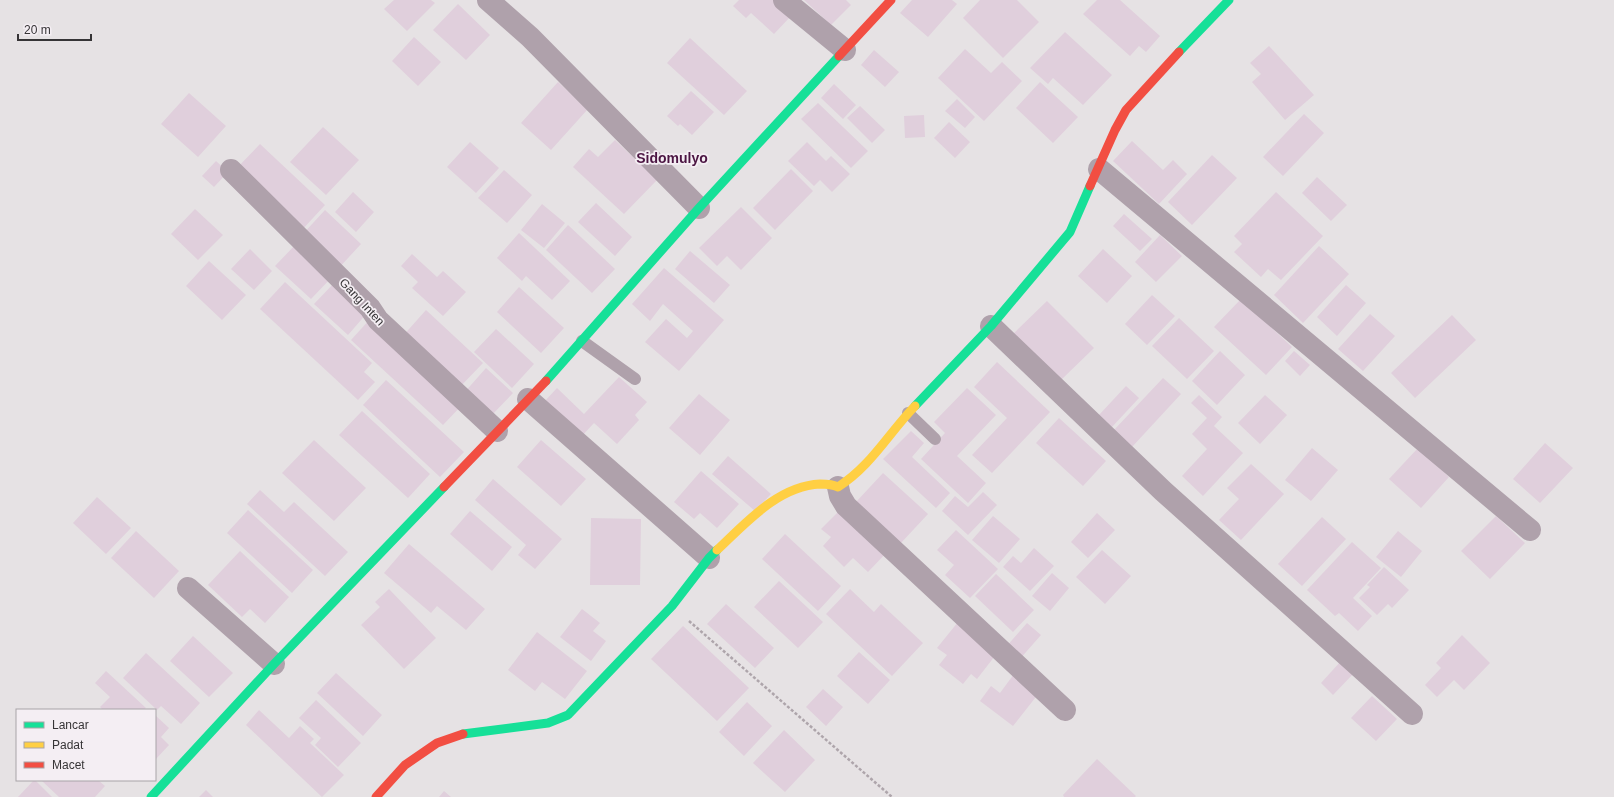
<svg xmlns="http://www.w3.org/2000/svg" width="1614" height="797" viewBox="0 0 1614 797" font-family="Helvetica,sans-serif">
<style>
.building{fill:#e0cfdc}
.lines{fill:none;stroke-linecap:round;stroke-linejoin:round}
.path{stroke:#aea5ab;stroke-width:2.5;stroke-dasharray:3 2;stroke-linecap:butt}
.lane{stroke:#afa1ab;stroke-width:12}
.street{stroke:#afa1ab;stroke-width:22}
.fast{stroke:#16e098;stroke-width:9}
.slow{stroke:#ffcf43;stroke-width:9}
.jam{stroke:#f24e42;stroke-width:9}
.labels{text-anchor:middle;stroke-width:3.5;stroke-linejoin:round;paint-order:stroke}
.street-label{font-size:12px;fill:#363436;stroke:#f4eef3}
.quarter-label{font-size:14px;font-weight:bold;fill:#4b1542;stroke:#f4eef3}
</style>
<rect width="100%" height="100%" fill="#e6e2e4"/>
<path class="building" d="M394,0H431L435,3L407,31L384,9Z
M739,0H773L791,16L774,34L751,13L746,18L733,6Z
M804,0H846L851,5L831,25Z
M912,0H952L957,4L928,37L900,13Z
M980,0H1017L1039,22L1003,58L963,18Z
M1097,0H1120L1160,36L1146,52L1139,46L1130,56L1083,14Z
M458,4L490,35L466,60L433,30Z
M1065,32L1112,75L1083,105L1053,78L1048,84L1030,68Z
M414,37L441,62L418,86L392,61Z
M690,38L747,91L724,115L667,63Z
M1269,46L1314,95L1285,120L1252,82L1261,74L1250,63Z
M965,49L991,73L1002,62L1022,81L984,121L938,78Z
M874,50L899,72L885,87L861,65Z
M558,82L588,109L551,150L521,123Z
M1040,82L1078,117L1053,143L1016,108Z
M834,84L856,105L843,119L821,98Z
M691,91L714,112L692,135L680,124L678,126L667,116Z
M189,93L226,126L198,157L161,124Z
M957,99L975,117L965,128L945,111Z
M818,103L868,151L851,168L801,119Z
M860,106L885,130L872,143L847,118Z
M1304,114L1324,133L1283,176L1263,157Z
M924,115L925,137L905,138L904,116Z
M949,122L970,142L955,158L934,138Z
M323,127L359,160L326,195L290,162Z
M615,140L657,180L624,214L573,167L589,149L598,157Z
M1132,141L1163,170L1173,160L1187,174L1159,204L1113,161Z
M470,142L499,168L476,193L447,167Z
M807,142L826,161L831,156L850,174L832,192L820,180L814,186L788,161Z
M260,144L325,205L301,231L235,170Z
M1212,155L1237,178L1192,225L1168,202Z
M216,161L228,172L214,187L202,176Z
M791,169L813,191L775,230L753,208Z
M504,170L532,195L507,223L478,198Z
M1317,177L1347,205L1331,221L1302,193Z
M353,192L374,212L356,232L335,212Z
M1276,192L1323,236L1281,280L1268,269L1261,277L1234,252L1242,244L1234,236Z
M596,203L632,237L615,256L578,222Z
M542,204L565,223L544,248L521,230Z
M741,207L772,238L741,270L727,256L717,266L699,248Z
M195,209L223,235L198,260L171,234Z
M325,210L361,244L337,270L301,236Z
M1124,214L1152,239L1140,251L1113,226Z
M568,225L615,269L592,293L546,250Z
M519,233L570,281L552,300L526,276L522,281L497,258Z
M1160,235L1182,256L1156,282L1135,262Z
M297,243L333,276L311,299L275,266Z
M1319,246L1349,274L1303,323L1274,295Z
M250,249L272,271L254,290L231,269Z
M1103,249L1132,276L1107,303L1078,276Z
M690,251L730,285L714,303L675,269Z
M412,254L437,277L443,271L466,292L443,316L412,288L418,282L401,266Z
M209,261L246,295L222,320L186,286Z
M664,268L724,320L679,371L645,342L666,319L687,338L693,331L663,304L650,321L632,304Z
M285,282L372,363L364,372L375,382L358,400L260,309Z
M335,282L368,312L348,335L314,304Z
M1346,285L1366,303L1337,336L1317,317Z
M519,287L564,328L541,353L497,312Z
M1152,295L1175,316L1147,345L1125,324Z
M1241,299L1292,347L1266,375L1214,327Z
M1047,301L1094,348L1060,381L1013,334Z
M426,310L483,363L457,390L401,338Z
M1370,314L1395,336L1363,371L1338,349Z
M1452,315L1476,340L1415,398L1391,373Z
M371,318L463,404L443,425L351,340Z
M1179,318L1214,351L1187,379L1152,346Z
M496,329L534,364L512,388L474,352Z
M1220,351L1245,375L1217,405L1192,381Z
M1294,351L1310,365L1300,376L1285,361Z
M997,362L1050,412L992,473L972,455L1007,418L974,387Z
M486,368L513,393L489,418L463,394Z
M619,377L647,402L635,415L639,420L617,444L594,423L581,437L544,402L557,388L584,414Z
M1163,378L1181,394L1132,447L1114,430Z
M386,380L464,452L440,477L363,405Z
M1126,386L1139,398L1112,427L1099,415Z
M967,388L996,415L957,456L986,483L968,503L921,459L945,433L934,422Z
M699,394L730,420L700,455L669,428Z
M1199,395L1222,417L1214,426L1243,453L1203,496L1182,476L1207,449L1192,434L1207,418L1191,403Z
M1265,395L1287,415L1260,444L1238,423Z
M362,411L430,474L408,498L339,435Z
M1059,418L1106,461L1083,486L1036,443Z
M911,431L924,443L912,457L950,493L936,508L883,459Z
M314,440L366,488L334,521L282,473Z
M541,440L586,479L561,506L517,467Z
M1545,443L1573,468L1540,503L1513,479Z
M1312,448L1338,470L1311,501L1285,480Z
M1418,448L1449,477L1421,508L1389,479Z
M728,456L771,494L755,511L712,474Z
M1251,464L1284,494L1241,540L1219,520L1239,499L1227,488Z
M701,471L739,504L717,528L700,513L694,519L674,502Z
M883,473L928,514L900,544L856,502Z
M493,479L562,539L535,569L518,555L526,545L475,500Z
M260,490L284,512L294,502L348,552L325,576L247,504Z
M983,492L997,505L968,535L942,511L955,496L968,507Z
M97,497L131,528L106,554L73,523Z
M843,507L889,550L868,572L853,558L844,567L823,546L831,537L821,529Z
M248,510L313,570L292,593L227,533Z
M470,511L512,547L492,571L450,534Z
M1097,513L1115,530L1088,558L1071,542Z
M993,516L1020,539L999,563L972,540Z
M1496,516L1525,543L1490,579L1461,551Z
M1322,517L1346,539L1302,586L1278,564Z
M591,518L641,519L640,585H590Z
M956,530L998,569L970,598L945,575L954,565L937,550Z
M136,531L179,571L154,598L111,558Z
M1398,531L1422,551L1401,577L1376,557Z
M785,534L841,586L818,611L762,559Z
M1352,542L1381,568L1353,598L1372,616L1358,631L1339,613L1335,616L1307,590Z
M409,544L485,609L466,630L437,606L431,613L384,573Z
M1034,548L1054,566L1030,591L1003,567L1013,556L1021,563Z
M1102,550L1131,576L1105,604L1076,577Z
M240,551L289,597L265,623L250,609L242,617L208,585Z
M1384,567L1409,590L1392,608L1388,604L1377,615L1359,598L1370,587L1367,585Z
M1052,573L1069,588L1050,611L1032,596Z
M996,574L1034,610L1013,632L975,596Z
M779,581L823,622L798,648L754,607Z
M389,589L436,638L404,669L361,625L380,607L375,602Z
M850,589L874,612L881,604L923,643L892,676L826,614Z
M726,604L774,648L755,668L707,624Z
M582,609L600,623L593,631L606,641L591,661L560,637Z
M958,622L998,652L977,679L971,674L963,684L939,665L947,655L937,648Z
M1027,623L1041,635L1019,660L1005,648Z
M683,626L749,688L717,721L651,659Z
M537,632L587,671L565,699L542,682L535,691L508,670Z
M1462,635L1490,663L1464,690L1454,680L1437,697L1425,685L1441,668L1436,663Z
M193,636L233,673L209,697L170,661Z
M859,652L890,680L868,704L837,676Z
M146,653L200,703L181,724L161,706L157,710L123,678Z
M1341,661L1354,673L1333,695L1321,683Z
M106,671L146,708L143,710H103L100,707L110,697L95,683Z
M336,673L382,715L363,736L317,693Z
M1014,674L1039,693L1013,726L980,701L991,686L1000,693Z
M823,689L843,707L826,726L806,707Z
M1372,696L1397,719L1376,741L1351,718Z
M316,700L361,743L338,767L315,745L321,738L299,718Z
M747,702L772,726L744,756L719,732Z
M259,710L289,738L300,726L314,739L310,743L344,775L322,797L246,725Z
M155,715L169,728L161,737L169,745L155,760Z
M784,730L815,760L785,792L753,763Z
M1097,759L1136,796L1135,797H1064L1063,795Z
M34,780H35L52,797H18Z
M41,780H98L105,786L95,797H59Z
M206,790L213,797H199Z
M444,791L451,797H439Z"/>
<g class="lines">
<path class="path" d="M689,621L892,797"/>
<path class="lane" d="M582,341L635,379
M908,413L935,439"/>
<path class="street" d="M488,0L530,37L699,208
M784,0L845,50
M1099,169L1530,530
M231,170L370,308L378,320L497,431
M991,326L1163,491L1412,714
M528,399L709,558
M838,487L840,496L846,506L1065,710
M188,588L274,664"/>
<path class="fast" d="M1179,52L1229,0
M546,381L699,208L839,56
M915,406L991,326L1070,232L1090,186
M463,734L548,723L568,715L672,606L709,558L717,550
M151,797L274,664L444,487"/>
<path class="slow" d="M717,550C746,523 778,486 820,484C827,484 832,484 838,487C871,466 888,434 915,406"/>
<path class="jam" d="M839,56L891,0
M1090,186L1115,130L1126,110L1179,52
M444,487L546,381
M376,797L405,765L437,743L463,734"/>
</g>
<g class="labels">
<g class="street-label">
<text transform="translate(362 302) rotate(47)" y="4">Gang Inten</text>
</g>
<g class="quarter-label">
<text x="672" y="163">Sidomulyo</text>
</g>
</g>
<rect x="16" y="709" width="140" height="72" fill="#f4eef3" stroke="#a8a4a7"/>
<rect x="24" y="722" width="20" height="6" fill="#16e098" stroke="#a8a4a7"/>
<text x="52" y="729" font-size="12" fill="#363436">Lancar</text>
<rect x="24" y="742" width="20" height="6" fill="#ffcf43" stroke="#a8a4a7"/>
<text x="52" y="749" font-size="12" fill="#363436">Padat</text>
<rect x="24" y="762" width="20" height="6" fill="#f24e42" stroke="#a8a4a7"/>
<text x="52" y="769" font-size="12" fill="#363436">Macet</text>
<path d="M18 34v6h73v-6" fill="none" stroke="#363436" stroke-width="2"/>
<text x="24" y="34" font-size="12" fill="#363436" stroke="#f4eef3" stroke-width="3" paint-order="stroke">20 m</text>
</svg>
